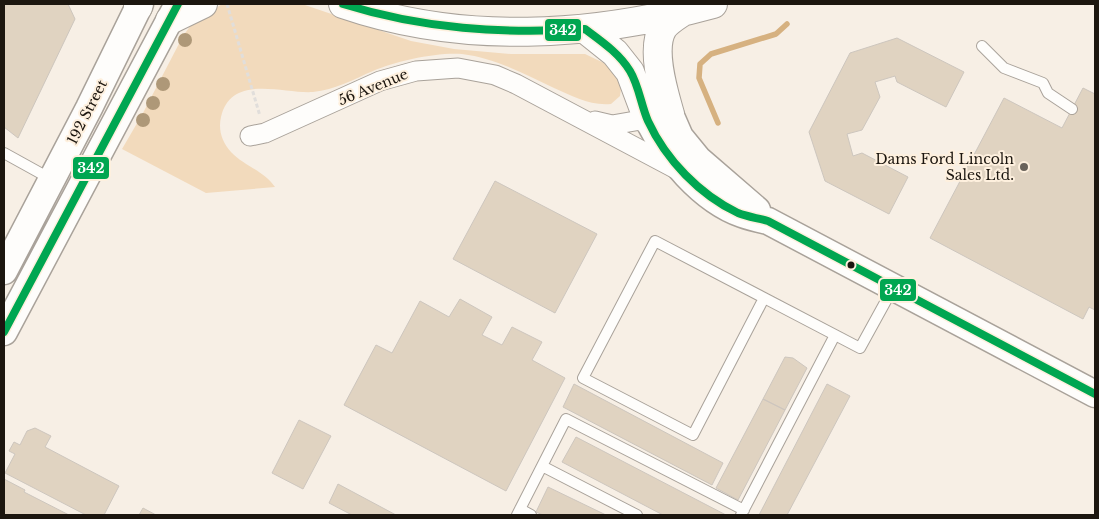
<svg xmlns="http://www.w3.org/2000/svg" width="1099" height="519" viewBox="0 0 1099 519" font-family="'Libre Baskerville',serif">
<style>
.green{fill:#f2dabc}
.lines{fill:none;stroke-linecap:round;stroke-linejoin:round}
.stream{stroke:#d6b180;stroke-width:5.5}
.building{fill:#e0d3c1;stroke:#cdc6be}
.lane-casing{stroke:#a9a29a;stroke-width:12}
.street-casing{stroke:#a9a29a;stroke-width:21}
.secondary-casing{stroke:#a9a29a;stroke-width:29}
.highway-casing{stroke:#a9a29a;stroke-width:30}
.path{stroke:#e1dedb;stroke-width:3;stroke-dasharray:4 2.5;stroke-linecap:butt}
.lane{stroke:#fefdfb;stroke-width:10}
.street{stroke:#fefdfb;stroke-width:19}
.secondary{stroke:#fefdfb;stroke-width:26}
.highway{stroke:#fefdfb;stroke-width:28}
.bus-1-casing{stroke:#fef0de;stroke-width:11}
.bus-1{stroke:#00a651;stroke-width:8}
.tree{fill:#ae9878}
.poi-dot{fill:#69625a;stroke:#fef0de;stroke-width:2}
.bus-dot{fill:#1c160f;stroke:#fef0de;stroke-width:2}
.labels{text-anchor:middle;stroke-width:4;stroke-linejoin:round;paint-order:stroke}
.street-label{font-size:14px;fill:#1c160f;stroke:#fef0de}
.poi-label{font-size:14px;fill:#1c160f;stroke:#fef0de;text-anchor:end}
.line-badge{stroke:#fef0de;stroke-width:2}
.badge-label{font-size:14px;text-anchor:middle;font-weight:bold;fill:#fff}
</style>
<rect width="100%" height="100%" fill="#f7efe5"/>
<path class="green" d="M222,4H302L411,41L454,49L511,54H585L604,63L616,74L621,89L620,96L611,104C590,106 572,96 554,88C524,74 495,58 462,54C437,52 396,61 373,71C354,79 335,90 313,92C283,94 231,73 221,117C218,130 222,142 231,152C244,166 263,170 275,187L206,193L122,149L143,113L183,36L191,25Z"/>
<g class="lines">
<path class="stream" d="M718,123L699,78L700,64L711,54L776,34L787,24"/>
</g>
<path class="building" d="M4,4H68L75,19L18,138L4,127Z
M897,38L964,72L946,107L897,82L895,76L875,82L880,97L862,130L847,134L853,156L862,153L908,177L889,214L825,181L809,132L850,53Z
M1083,88L1095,94V310L1089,307L1083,319L930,238L1004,98L1062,128Z
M495,181L597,234L555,313L453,259Z
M460,299L492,317L482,335L502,345L512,327L542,342L532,360L565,378L506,491L344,405L376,345L392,353L420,301L449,317Z
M785,357L793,358L807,368L785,410L763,399Z
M574,384L723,463L712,485L563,407Z
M827,384L850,396L787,515H759Z
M763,399L785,410L738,500L716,488Z
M299,420L331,436L303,489L272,473Z
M35,428L51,436L45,447L119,486L104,515H86L5,473L15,454L9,451L14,442L20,445L27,431Z
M576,437L726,515H663L562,462Z
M4,479L25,490L24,492L69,515H4Z
M338,484L396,515H352L329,503Z
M548,487L606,515H543L536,512Z
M143,508L156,515H139Z"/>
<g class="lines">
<defs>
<path id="lane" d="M982,46L1004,68L1043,83L1048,93L1072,109
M4,153L51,179
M764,298L693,435L583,378L655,241L860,348L893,288
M542,466L637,515
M520,509L531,515
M517,515L566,419L744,510
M741,515L835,335"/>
<path id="street" d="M595,121L612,125L658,117
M250,136L265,133L380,81L416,71L458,68L495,75L516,84L678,170"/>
<path id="secondary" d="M670,114L680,137L698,159L757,210
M648,120C666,156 702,200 742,214C750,217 759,219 768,221L1095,394
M4,271L89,108L140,4
M4,332L178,4"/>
<path id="highway" d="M138,4V7
M343,4C462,45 593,37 713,4
M170,20L203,4
M585,29L615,53L630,72L648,120
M670,114C664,93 650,49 663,28C667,22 675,17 681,13"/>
</defs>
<use href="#lane" class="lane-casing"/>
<use href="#street" class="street-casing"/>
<use href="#secondary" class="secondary-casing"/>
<use href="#highway" class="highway-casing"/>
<path class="path" d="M227,4L260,116"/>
<use href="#lane" class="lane"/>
<use href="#street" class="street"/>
<use href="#secondary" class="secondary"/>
<use href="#highway" class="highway"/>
<defs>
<path id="bus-1" d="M343,4C423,29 502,34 585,29C601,41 619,53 630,71C639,86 641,105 648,121C666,160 700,195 738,213C748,217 758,218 768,221L1095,394
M4,332L178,4"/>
</defs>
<use href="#bus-1" class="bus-1-casing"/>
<use href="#bus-1" class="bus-1"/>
</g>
<g class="tree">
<circle cx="185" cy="40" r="7"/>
<circle cx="163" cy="84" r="7"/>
<circle cx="153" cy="103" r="7"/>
<circle cx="143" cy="120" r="7"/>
</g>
<circle class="poi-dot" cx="1024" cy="167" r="5"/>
<circle class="bus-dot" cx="851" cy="265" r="4.5"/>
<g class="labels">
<g class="street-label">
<text transform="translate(373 87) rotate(-22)" y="5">56 Avenue</text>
<text transform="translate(87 112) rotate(-63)" y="5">192 Street</text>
</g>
<g class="poi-label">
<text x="1014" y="164">Dams Ford Lincoln<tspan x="1014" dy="16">Sales Ltd.</tspan></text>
</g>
</g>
<g class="line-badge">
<rect x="544" y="18" width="38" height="24" rx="5" fill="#00a651"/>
<rect x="72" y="156" width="38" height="24" rx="5" fill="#00a651"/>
<rect x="879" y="278" width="38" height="24" rx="5" fill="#00a651"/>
</g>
<g class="badge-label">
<text x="563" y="35">342</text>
<text x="91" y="173">342</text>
<text x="898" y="295">342</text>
</g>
<rect width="1099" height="519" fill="none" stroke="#1c160f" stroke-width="10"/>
</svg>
